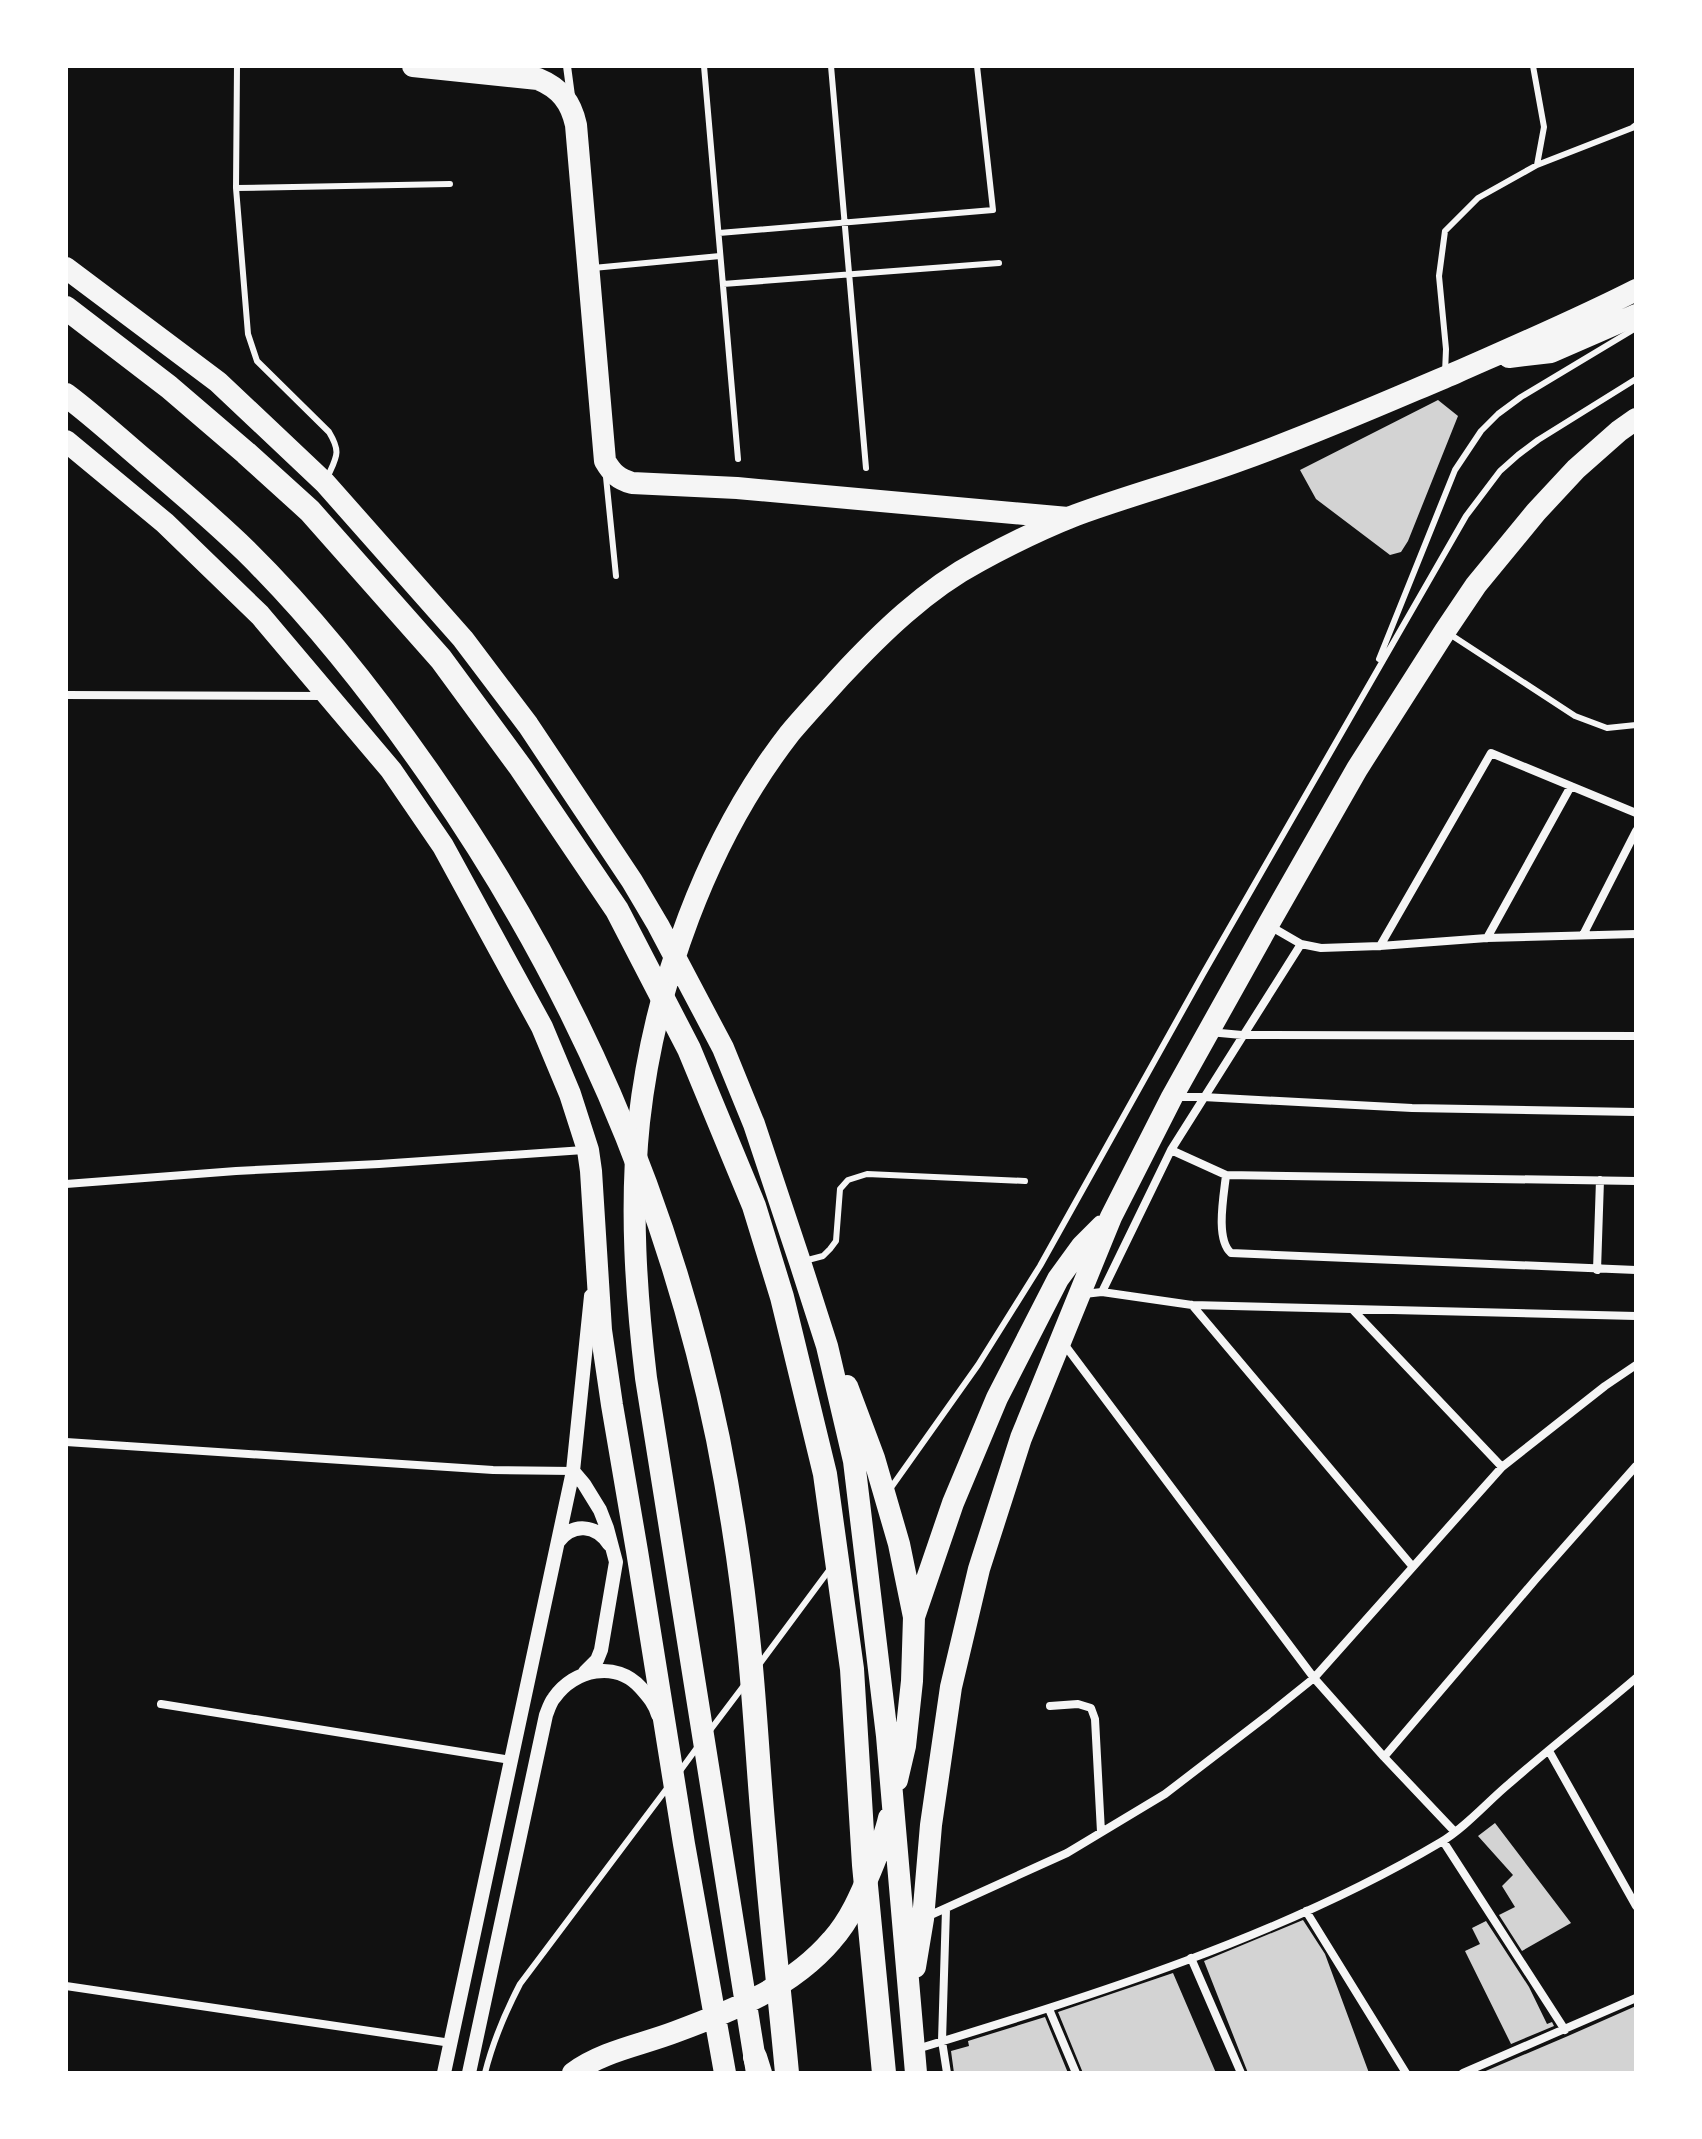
<svg xmlns="http://www.w3.org/2000/svg" width="1702" height="2139" viewBox="0 0 1702 2139" font-family="'Fira Sans Condensed',sans-serif">
<style>
.building{fill:#d3d3d3}
.lines{fill:none;stroke-linecap:round;stroke-linejoin:round}
.service{stroke:#f5f5f5;stroke-width:6}
.minor{stroke:#f5f5f5;stroke-width:8}
.tertiary{stroke:#f5f5f5;stroke-width:14}
.trunk{stroke:#f5f5f5;stroke-width:22}
.motorway{stroke:#f5f5f5;stroke-width:24}
</style>
<rect width="100%" height="100%" fill="#111"/>
<path class="building" d="M1438,400L1458,416L1408,541L1401,552L1390,555L1316,499L1300,470Z
M1495,1823L1571,1923L1522,1951L1499,1915L1515,1907L1502,1886L1513,1875L1478,1836Z
M1303,1920L1325,1954L1369,2073H1248L1204,1961Z
M1486,1921L1529,1987L1547,2024L1552,2022L1554,2026L1504,2047L1511,2044L1465,1951L1480,1944L1472,1928Z
M1173,1973L1216,2073H1083L1058,2012Z
M1636,2006V2073H1481L1568,2036Z
M1045,2017L1068,2073H954L951,2051L969,2046L968,2041Z"/>
<g class="lines">
<path class="service" d="M237,66L236,188L248,334L257,361L329,432C341,452 337,456 328,476
M704,66L738,459
M831,66L866,468
M1533,66L1544,127L1537,165
M236,188L450,184
M719,233L993,210L977,66
M593,268L720,256
M723,284L999,263
M1445,373L1446,349L1439,276L1445,231L1478,198L1537,165L1632,128L1636,125
M606,477L616,576
M1448,633L1575,716L1607,728L1636,725
M1379,659L1455,470L1481,431L1498,414L1521,397L1636,328
M804,1261L823,1256L830,1249L836,1241L840,1189L848,1180L867,1174L1025,1181
M890,1489L978,1365L1040,1266L1203,974L1466,516L1500,471L1518,455L1538,440L1636,379
M758,1666L830,1569
M708,1733L745,1684
M680,1771L699,1745
M485,2073C493,2041 505,2013 520,1984L668,1787"/>
<path class="minor" d="M567,66L571,96
M66,695L325,696
M1270,926L1301,944L1321,948L1380,946L1487,938L1636,934
M1583,935L1636,831
M1487,938L1571,786
M1380,946L1491,753L1636,813
M1209,1032L1242,1035L1636,1036
M1177,1097H1203L1412,1108L1636,1112
M1171,1150L1226,1175L1636,1181
M1226,1175C1224,1195 1215,1239 1231,1253L1636,1270
M66,1184L236,1171L379,1164L584,1150
M1597,1270L1600,1180
M1102,1292L1192,1305L1636,1316
M1084,1294L1102,1292L1171,1150L1301,944
M1192,1305L1413,1567
M1353,1310L1502,1467
M1064,1344L1314,1678L1384,1757L1455,1832
M66,1442L493,1470L573,1471
M161,1704L511,1760
M1050,1706L1078,1704L1091,1708L1095,1719L1101,1832
M1549,1751L1636,1906
M1384,1757L1536,1579L1636,1466
M1443,1841L1565,2030
M946,1909L942,2041L947,2073
M1306,1911L1406,2073
M924,1918L1067,1853L1165,1794L1268,1715L1314,1678L1502,1467L1605,1386L1636,1365
M1191,1958L1241,2073
M66,1986L451,2043
M1049,2009L1076,2073
M917,2049C1094,1995 1281,1937 1441,1842C1466,1827 1487,1802 1510,1783C1551,1747 1594,1714 1636,1678
M1463,2073L1636,1998"/>
<path class="tertiary" d="M573,1471L584,1484L600,1510L607,1528L616,1562L601,1650L597,1660L585,1672
M558,1542C573,1522 596,1525 609,1544
M444,2073L573,1471L591,1296
M469,2073L546,1715C548,1710 550,1703 554,1698C574,1669 616,1660 641,1688C649,1697 655,1704 658,1715"/>
<path class="trunk" d="M413,66L538,79C560,88 571,102 576,125L605,461C612,473 618,479 632,483L737,488L1068,518
M66,268L218,382L325,483L463,639L528,725L632,881L658,925L723,1048L754,1124L800,1262L827,1346L854,1461L887,1736L916,2073
M1509,357L1551,352L1636,315
M66,441L165,523L260,615L391,770L443,846L542,1027L570,1094L588,1150L591,1171L601,1330L612,1405L637,1551L684,1844L725,2073
M847,1386L874,1458L899,1544L914,1617L912,1681L905,1746L897,1780
M914,1617L953,1503L997,1398L1058,1279L1082,1246L1102,1226
M915,1967L923,1919L931,1825L951,1687L979,1569L1021,1438L1111,1217L1172,1097L1268,925L1357,769L1445,631L1476,585L1536,512L1576,469L1619,431L1636,419
M573,2073C603,2051 641,2045 675,2032C732,2011 792,1987 832,1940C850,1920 861,1894 871,1870C878,1853 885,1836 889,1818
M757,2073L646,1378C636,1294 630,1207 639,1122C654,987 706,841 790,733C806,714 823,696 840,677C880,634 926,589 979,561C1010,544 1043,528 1076,515C1130,495 1187,480 1241,460C1314,434 1384,403 1455,373C1516,346 1577,320 1636,290"/>
<path class="motorway" d="M66,308L169,387L246,453L310,511L441,659L521,768L617,910L689,1049L754,1206L782,1297L825,1474L852,1669L864,1865L884,2073
M66,395C94,416 120,440 146,462C180,491 214,520 246,551C316,620 377,698 433,779C573,981 668,1197 718,1439C732,1510 743,1583 750,1656C756,1719 759,1782 765,1845C771,1921 780,1997 787,2073
M755,2057L760,2073"/>
</g>
<rect width="1702" height="2139" fill="none" stroke="#ffffff" stroke-width="136"/>
</svg>
